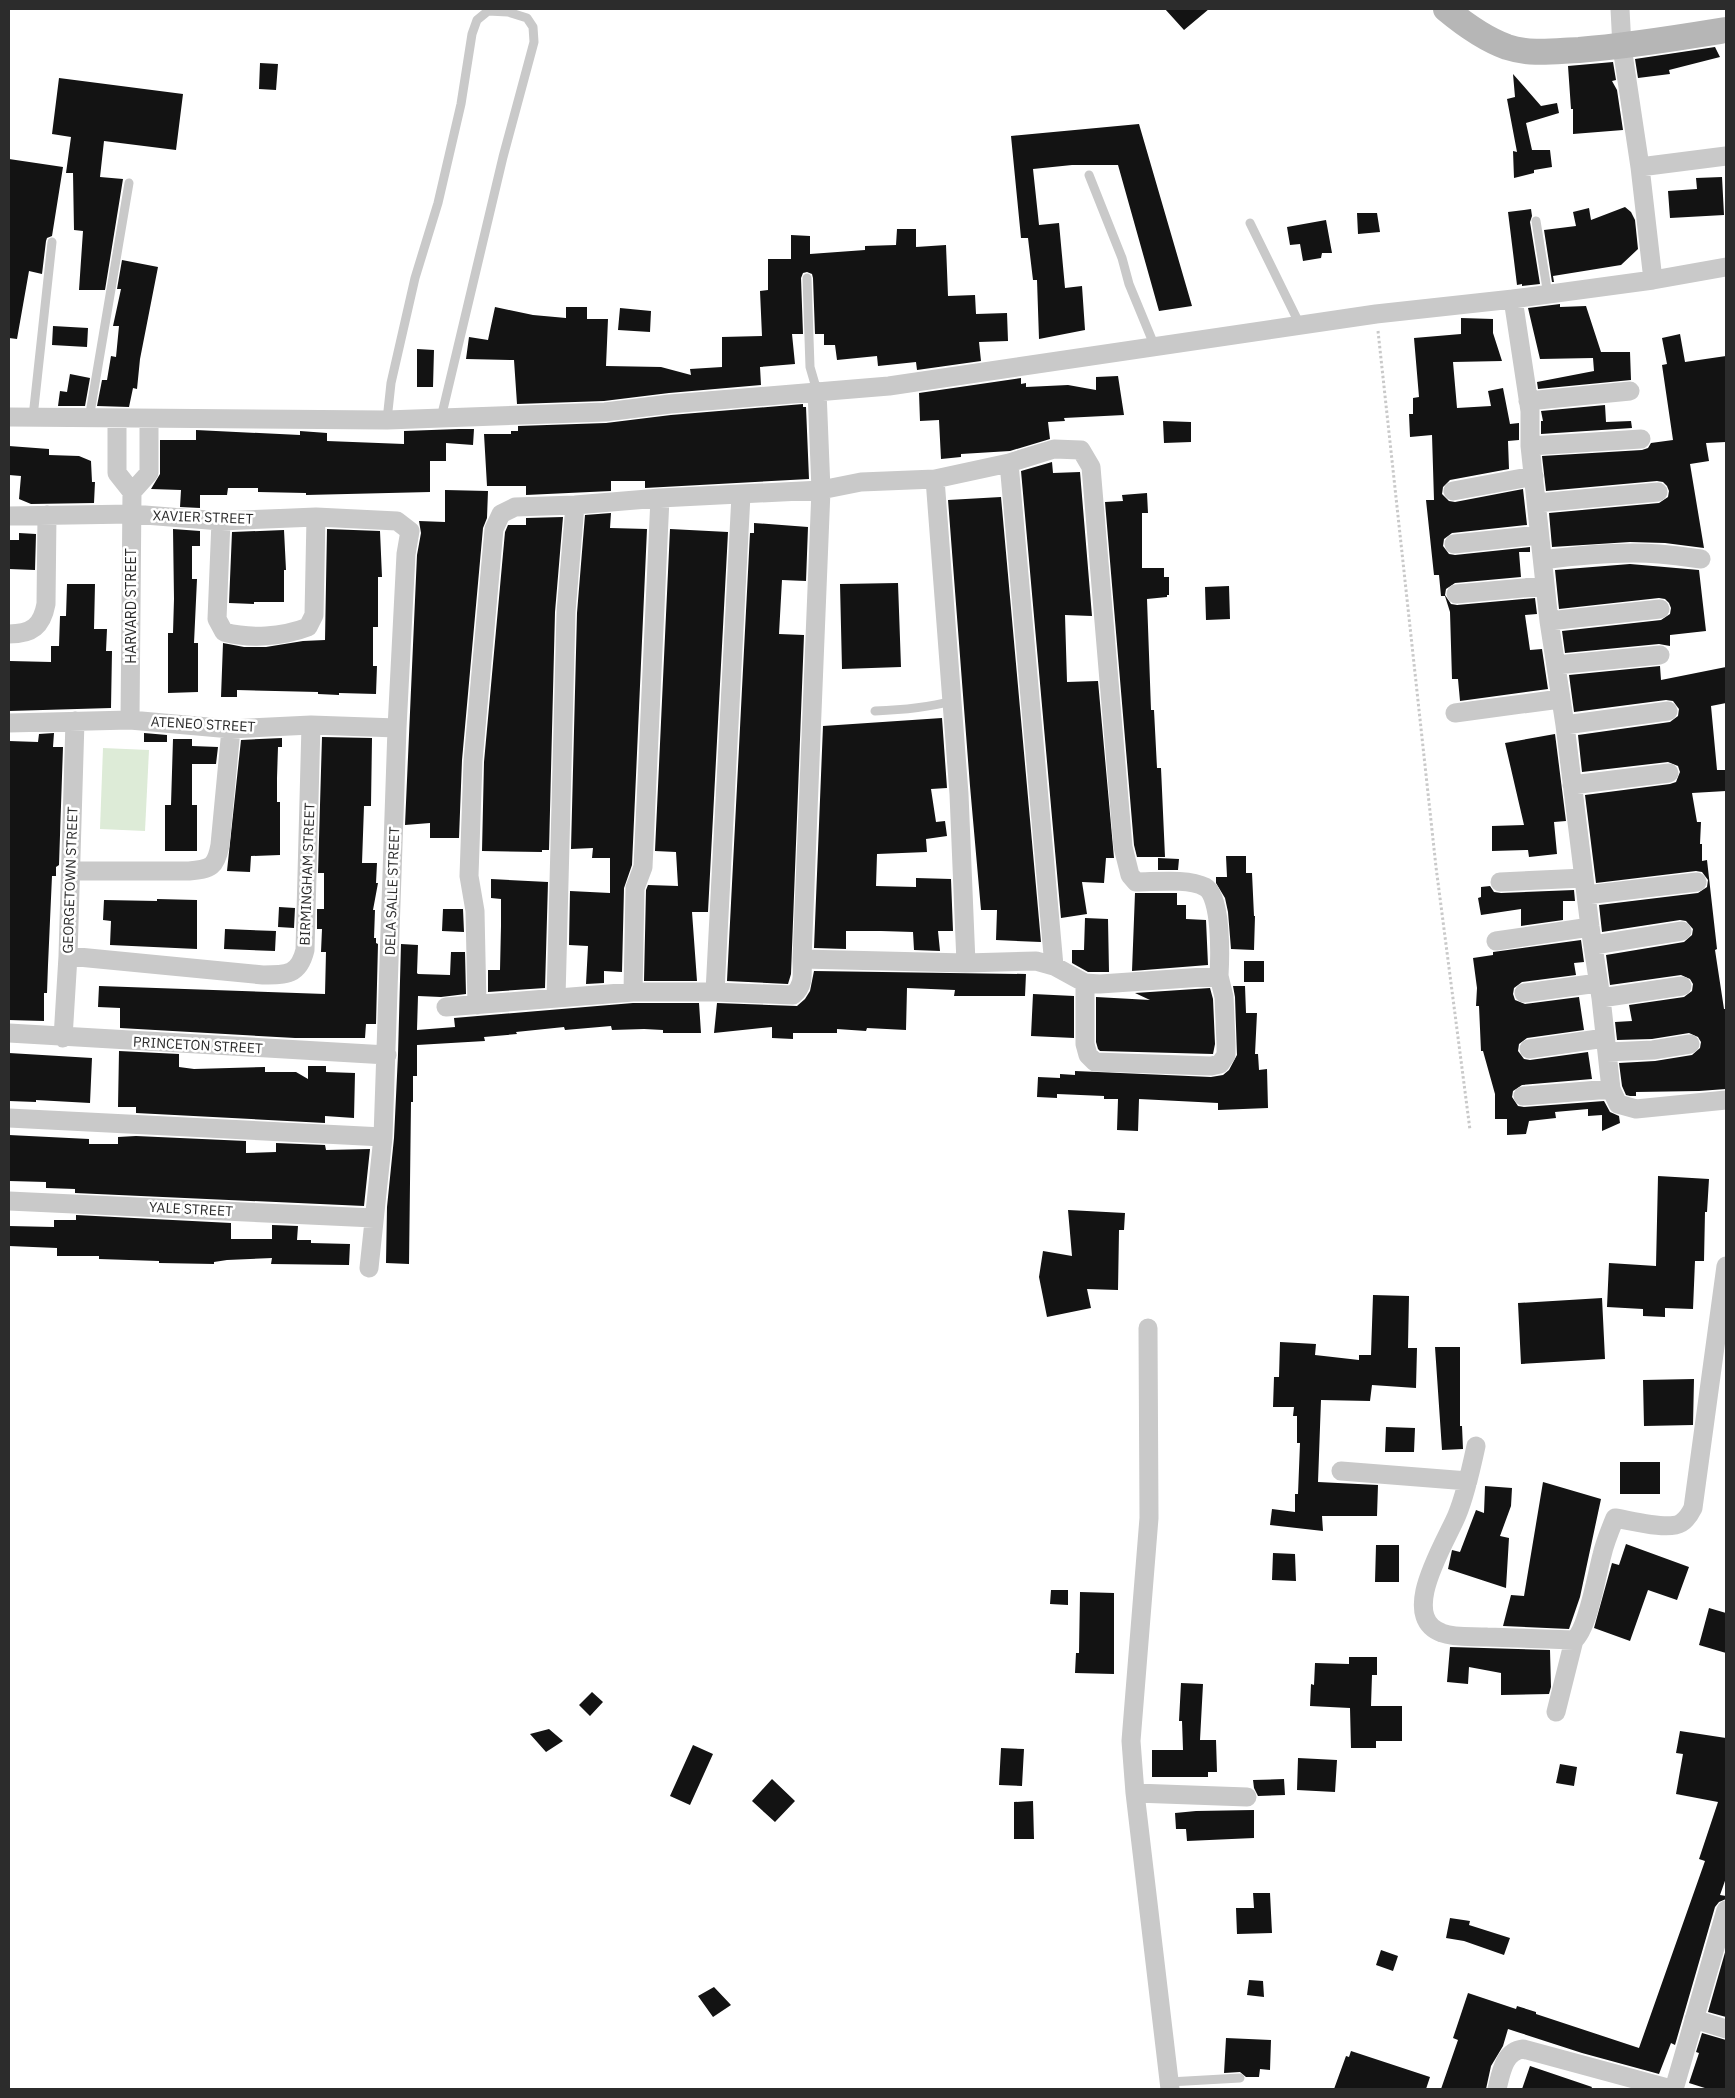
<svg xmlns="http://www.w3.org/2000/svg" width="1735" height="2098" viewBox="0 0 1735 2098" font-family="'IBM Plex Sans',sans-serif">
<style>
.green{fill:#ddebd7}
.building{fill:#131313}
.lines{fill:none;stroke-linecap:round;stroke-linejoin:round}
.path{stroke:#c9c9c9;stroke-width:3;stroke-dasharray:2.5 2.5;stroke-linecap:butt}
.lane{stroke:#c9c9c9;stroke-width:9}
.street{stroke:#c9c9c9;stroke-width:19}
.secondary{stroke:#b6b6b6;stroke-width:26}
.labels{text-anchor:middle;stroke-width:5;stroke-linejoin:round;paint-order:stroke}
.street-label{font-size:14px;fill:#2c2c2c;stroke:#fff}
</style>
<rect width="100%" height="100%" fill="#fff"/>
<path class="green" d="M103,748L149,750L145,831L100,829Z"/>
<path class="building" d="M1165,9H1209L1184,30Z
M1715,47L1720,57L1669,70L1670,74L1638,78L1635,59Z
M1613,62L1616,80L1612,81L1617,90L1623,130L1573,134V109H1571L1568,66Z
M260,63L278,64L276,90L259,89Z
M1513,74L1541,106L1557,103L1559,113L1526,123L1532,150H1550L1552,167L1534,170V173L1514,178L1513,151L1517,152L1507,99L1515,97Z
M59,78L183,94L176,150L104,141L100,177L123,179L105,290H79L83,231L74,230L73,173H66L71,137L52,134Z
M1139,124L1192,306L1159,311L1118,165H1072L1033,169L1039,225L1059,223L1065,288L1082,286L1085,330L1039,339L1037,280H1033L1028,238H1021L1011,136Z
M9,159L63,167L52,236L47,238L46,241L42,274L29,271L17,339L9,338Z
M1722,177L1724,215L1670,218L1668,191L1697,189L1696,178Z
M1625,207L1631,212L1635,220L1638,249L1621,265L1553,276L1554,282H1552L1544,230L1576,226L1573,212L1589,208L1591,220Z
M1531,209L1532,216L1530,222L1540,284L1522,286V284L1517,285L1508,212Z
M1357,213H1377L1380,232L1358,234Z
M1326,220L1332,253H1322L1321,258L1303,261L1300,244L1290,245L1287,227Z
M897,229H916V247L946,245L948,296L975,295L976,314L1007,313L1008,341L979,342L981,361L917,370L916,362L878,366L877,356L837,360L835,345H824V334H815L813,278L812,274L807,272L803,273L801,278L803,334H792L795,364L760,367L761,385L669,393L604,401L517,404L514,360L466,359L469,337L488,340L495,307L533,315L566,318V307H587V319H608L606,366L661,367L691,375L690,369L722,367V337L762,336L760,291L768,290V259H791V235L810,236V254L865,250V246L896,245Z
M122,260L158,267L140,359L137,389L133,388L129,407L97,406L102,380H107L111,356L116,357L119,326H113L121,289H117Z
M1560,304V307L1586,306L1601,352H1630L1631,380L1538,389L1537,382L1594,371L1593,358L1540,359L1528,308Z
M620,308L651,311L650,332L618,330Z
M1461,318L1493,319V333L1502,361L1453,362L1457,408L1491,406L1488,391L1503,388L1510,424L1519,423V440L1508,441L1509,469L1450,480L1443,487L1442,494L1449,501L1455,502L1523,489L1527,525L1452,533L1444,539L1443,546L1449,554L1455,555L1530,547V552H1519L1521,577L1455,583L1446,589L1445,595L1451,604L1457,605L1535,598L1537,614L1525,615L1530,650L1542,649L1548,689L1460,701L1458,679H1452L1450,612L1445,596H1441L1439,575H1434L1426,500H1434L1432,435L1410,437L1409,414H1413V398L1419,397L1414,338L1461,334Z
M53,326L88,328L87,347L52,345Z
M1680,334L1685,362L1726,356V442L1706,443L1709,461L1690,464L1704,548L1665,543L1630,542L1552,547L1549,513L1659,503L1668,497L1669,491L1667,486L1663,482L1657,481L1546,491L1542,456L1642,450L1648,448L1651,443L1673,440L1662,365L1667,364L1662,338Z
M417,349L434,350L433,387H417Z
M70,374L90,378L85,406H58L60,391L67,392Z
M1118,376L1124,415L1064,418L1065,421L1048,422L1050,439L1010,451L961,454V457L941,459L939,420L920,421L919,393L1021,378V384L1026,383V387L1068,385L1096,390V377Z
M803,404V407H806L809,479L645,488V481H611V491L526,495V486H487L484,434H511V431H518V426L606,423L671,415Z
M1605,405L1606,422L1631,421L1632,428L1541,434V421H1543L1541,411Z
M1163,421L1191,422V442L1164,443Z
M459,429H474L473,445L446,443V461H430V492L306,495V493L258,492V488H228L227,495H200V508L180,507L181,490L151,489L160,474V440H196V430L300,435V431L327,433V441L404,444V431Z
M9,446L49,449V455L79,456L91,461L92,482H95L94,503L31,504L19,499L21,476L9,475Z
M1052,462L1053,473L1080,472L1092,616L1065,615L1067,682L1098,681L1114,858H1106L1104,883L1082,882L1087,914L1061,918L1021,471Z
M445,490L488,491L487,518L483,528L462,760L459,838H430V823L405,825L417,555L421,533L419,521L445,522Z
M1147,493L1148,513H1142V568H1164V577H1169V595H1167V597L1147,599L1151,710H1154L1157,768H1161L1165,857H1137L1134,845L1105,502L1123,501L1122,495Z
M1001,497L1041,942L996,940L997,910H981L970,786L948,500Z
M611,513L610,528L647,529L632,865L624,888L622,972L604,971V983L586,984L588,946L569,945L570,891L610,893V858H592L593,848L571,849L577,613L585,515Z
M563,517L555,612L549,850H542V852L482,851L484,762L505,532L508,525H526V518Z
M754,523L808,527L806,581L782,580L779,634L804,635L791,974L788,984L727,981L750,533H754Z
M173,529L200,531V546H192V579H197L194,643H198V692L168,693V633H173L174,599Z
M327,529L380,531L382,577H378V627H373V666H377L376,694L339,693V695L318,694V692L237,690V697H221L223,643L244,647H266L303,641L325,640Z
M670,529L728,532L708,912H692L697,981H644L646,890L648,885L678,886L676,852L655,851Z
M284,530L286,570H284V602H254V604L229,603L232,532Z
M19,533L36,534L35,570L9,569V540H19Z
M1630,564L1699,570L1706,631L1670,635V646L1659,644L1565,653L1562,631L1661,620L1670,614L1671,608L1669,603L1665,599L1659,598L1559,609L1555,570Z
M898,583L901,667L842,669L840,584Z
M67,584H95L94,629H107L106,651H112L111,708L9,711L10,661L51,662V646H59L60,616H66Z
M1229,586L1230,619L1206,620L1205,587Z
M1660,666L1661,680L1726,667V703L1711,706L1717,770H1726V791L1692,793L1697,822H1701L1700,844H1702V861L1707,860L1717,949L1715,950L1724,1009H1726V1089L1699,1091L1636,1092V1096H1630L1626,1095L1622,1086L1619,1063L1655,1061L1692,1055L1700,1048L1701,1042L1698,1037L1689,1033L1652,1039L1617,1040L1615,1022L1632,1021L1629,1005L1684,997L1692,991L1693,984L1690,979L1681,975L1610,985L1606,955L1684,942L1692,935L1693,929L1686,921L1680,920L1602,932L1599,905L1698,893L1707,887L1708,880L1702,872L1696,871L1596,883L1585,795L1670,784L1676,782L1680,772L1678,766L1668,762L1582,772L1578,735L1670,722L1678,716L1679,709L1673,701L1666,700L1574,712L1569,675Z
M942,718L947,788L931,789L936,822L945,821L947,836L926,839L927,852L877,854L876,886L916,887V878L951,879L953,931H938L940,951L914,950L913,932L881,931H846V949L814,948L823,726Z
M54,733L53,747H63L59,865L56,867V876H52L48,965L47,993H44V1021L9,1020V741L38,742L39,734Z
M144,733L167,735V742H144Z
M1555,734L1566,821L1554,822L1557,854L1529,857L1528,850L1492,851V826L1524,825L1505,743Z
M322,737L372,738L371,806H364L362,863H377L376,883H378L373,910H375L374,938H376V943L378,944L376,1024H366L365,1038H295L120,1028V1008L98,1007L99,986L325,994L326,952H321L322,929H317V909H324V873H318Z
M282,738V747H278L277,778V802H280V855L251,856L250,872L227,871L241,740Z
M173,739H192V746L218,747L216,764H192V805H197V851H165V805H171Z
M1226,856H1246V873H1252L1254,916H1255L1254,950L1231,949L1228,912L1225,898L1216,883V877H1227Z
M1158,858L1179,859L1178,870H1158Z
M491,879L548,882L545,988L488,992V970H500L501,926V899L491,898Z
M1490,886L1494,892L1501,893L1574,890L1575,901H1563V920L1521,926V909L1481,915L1478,898L1481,897V887Z
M1135,893H1177V905H1186V919L1206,920L1208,965L1132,971Z
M157,899L197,900V949L110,945L111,921L103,920L104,900L157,901Z
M279,907L295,908L294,928L278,927Z
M443,909H463L464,932L442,931Z
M1085,918L1108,919L1109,972H1088L1072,963V950H1084Z
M225,929L276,931L275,951L224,949Z
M1581,940L1584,962L1574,963L1576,975L1522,982L1514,988L1513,994L1515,1000L1525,1004L1579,997L1584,1030L1527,1038L1519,1044L1518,1051L1524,1059L1530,1060L1588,1052L1592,1079L1522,1085L1513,1091L1512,1097L1518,1106L1524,1107L1604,1101L1610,1112L1619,1116L1620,1123L1602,1131V1115L1588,1116V1109L1555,1112L1556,1118L1529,1121L1526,1134L1507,1135V1119H1495V1094L1483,1051H1481L1479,1006H1476L1477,988L1473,958L1493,955V952Z
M401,944L418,945L417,973L418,974L450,975L451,952H465L466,994L441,997L418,996L417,1030L455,1027L454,1018L633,1003H699L701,1033H663V1030L644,1029L612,1030L611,1026L565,1030L564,1027L516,1032L517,1034L484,1037L485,1041L417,1045V1076H413V1102H411L409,1264L386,1263L387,1207L394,1138L398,1055Z
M1244,961H1264V982H1244Z
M814,971L1026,974L1025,996H954L955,990L907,988L906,1030L867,1028L866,1031L837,1029V1033H793V1039L772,1038V1027L714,1033L717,1003L797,1006L805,999L810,991Z
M1233,986H1245L1246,1013H1257L1255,1054H1258L1259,1070L1267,1069L1268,1108L1218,1110V1103L1139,1099L1138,1131L1117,1130L1118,1099H1104V1096L1057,1094V1098L1037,1097L1038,1077L1060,1078V1074L1075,1075V1071L1211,1077L1223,1075L1229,1070L1237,1055L1235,997Z
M1210,988L1213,999L1215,1044L1213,1054L1100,1051L1098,1049L1096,1042V997L1150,1000L1135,993Z
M1033,994L1074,996V1038L1031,1036Z
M119,1051L179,1054V1067L194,1069L265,1067V1072H296L308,1079V1066H326V1072L355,1073L354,1118L325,1116V1123L136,1113V1107H118Z
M9,1053L92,1058L90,1103L36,1100V1102L9,1101Z
M9,1135L89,1139V1144H118V1137L136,1136L246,1141V1153L276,1152V1143L325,1145L326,1150L370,1149L364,1206L75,1193V1189L46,1188V1182L9,1181Z
M1658,1176L1709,1179L1707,1212H1705L1704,1261H1695L1693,1309L1665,1308V1317L1643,1316V1309L1607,1307L1609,1263L1656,1266Z
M1068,1210L1125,1213L1124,1230H1119L1118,1290L1087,1289L1091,1308L1047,1317L1039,1277L1043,1251L1072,1256Z
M76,1215L231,1223V1239H272V1225L298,1226L297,1240H311V1243L350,1244L349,1265L271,1264L272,1258L227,1260L214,1262V1264L159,1263V1261L99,1259V1256H57V1248L9,1246V1226L54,1227V1220H76Z
M1373,1295L1409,1296L1408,1348H1417L1416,1388L1372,1385L1370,1401L1321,1400L1318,1482L1378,1485L1377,1516H1322L1323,1531L1270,1525L1272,1509L1295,1512V1494H1298L1300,1443H1297V1416H1293L1294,1407H1273L1274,1377H1279L1280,1342L1316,1344L1315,1355L1359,1360V1355H1371Z
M1602,1298L1605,1359L1521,1364L1518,1303Z
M1435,1347H1460V1426H1462L1463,1449L1442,1450Z
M1694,1379L1693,1425L1644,1426L1643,1380Z
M1386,1427L1415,1428L1414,1452H1385Z
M1620,1462H1660V1494H1620Z
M1543,1482L1601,1499L1580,1597L1569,1629L1503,1626L1511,1595L1524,1596Z
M1485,1486L1512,1488L1511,1506L1500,1536L1509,1538L1506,1588L1448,1569L1452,1550L1460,1552L1476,1510L1484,1513Z
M1626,1544L1689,1567L1677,1600L1648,1590L1630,1641L1594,1628L1612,1563L1619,1565Z
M1376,1545H1399V1582H1375Z
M1273,1553L1295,1554L1296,1581L1272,1580Z
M1051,1590H1068V1605L1050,1604Z
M1080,1592L1114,1593V1674L1075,1673L1076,1653H1079Z
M1709,1608L1726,1613V1653L1699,1645Z
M1450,1647L1550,1650L1551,1687L1549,1694L1501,1695V1673L1469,1667L1468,1684L1447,1682Z
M1349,1657H1377V1675H1372L1371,1706H1402V1741H1376V1748H1351L1350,1708L1310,1706L1311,1684L1314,1685L1315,1663L1349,1664Z
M1181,1683L1203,1684L1200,1740H1216L1217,1772H1208V1777H1152V1750H1183L1182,1721H1179Z
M592,1692L603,1702L590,1716L579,1705Z
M549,1729L563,1741L546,1752L530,1734Z
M1680,1731L1726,1738V1878L1720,1895L1726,1896V1899L1719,1902L1715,1907L1675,2045L1671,2043L1659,2074L1582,2053L1508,2029L1503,2046L1491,2066L1486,2089H1441L1458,2040L1453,2038L1468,1993L1516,2009L1517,2006L1536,2012V2014L1639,2048L1705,1861L1699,1859L1718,1802L1676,1794L1683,1754L1676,1753Z
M693,1745L713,1754L690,1805L670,1796Z
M1001,1748L1024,1749L1022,1786L999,1785Z
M1298,1758L1337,1760L1335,1792L1297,1790Z
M1560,1764L1577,1767L1574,1786L1556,1783Z
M772,1779L795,1801L775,1822L752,1801Z
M1284,1779L1285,1795L1258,1796L1254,1788L1253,1780Z
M1033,1801L1034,1839H1014V1802Z
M1254,1810V1838L1187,1841L1186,1829H1176L1175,1813L1196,1811Z
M1253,1893H1270L1272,1933L1237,1934L1236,1908H1254Z
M1450,1918L1470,1921L1469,1925L1510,1938L1504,1955L1464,1941L1446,1938Z
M1726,1949V2017L1708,2012Z
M1381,1950L1398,1956L1393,1971L1376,1965Z
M1249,1980L1263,1981L1264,1997L1247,1995Z
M714,1987L731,2005L713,2017L698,1996Z
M1702,2033L1726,2040V2089H1708L1689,2083L1699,2053L1696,2052Z
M1226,2038L1271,2040L1270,2070L1260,2069L1259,2077H1246L1240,2072L1224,2073Z
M1351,2051L1430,2077L1426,2089H1334L1346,2056L1349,2057Z
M1530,2066L1592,2087L1591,2089H1522Z"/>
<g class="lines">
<path class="path" d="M1378,331L1436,867L1470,1130"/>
<path class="lane" d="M1089,175L1122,258L1129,284L1155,347
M1536,221L1548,295
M1250,223L1300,325
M807,278L810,367L817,391
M33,417L52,242
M89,419L129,183
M387,420L391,383L415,278L438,203L461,104L472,34L477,20L488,11L508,12L527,18L533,27L534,42L503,157L441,418
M875,711C901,710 926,708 952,701
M1169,2082L1240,2078"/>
<path class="street" d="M1620,9L1622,47L1640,167L1653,280
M1640,167L1726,156
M1513,299L1530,411V446L1549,621L1565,725L1590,927L1601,998L1611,1089L1618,1104L1636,1109L1726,1100
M1528,401L1630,391
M9,417L387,420L605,412L670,404L889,386L1376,314L1513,299L1653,280L1726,267
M117,419V473L132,492L130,720
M1530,446L1641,439
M1009,463L1054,966
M935,479L959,794L966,963
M1453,491L1534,476
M132,492L149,473V419
M1537,503L1658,492
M9,516L132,514L221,521L316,517L397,521L410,531L406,554L397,728L383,1137L369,1268
M221,521L217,619L224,632C250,639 282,637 308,627L314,615L316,517
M1454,544L1539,535
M1543,560C1581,555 1620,551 1659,554C1673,555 1687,557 1701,559
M1456,594L1545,586
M1549,621L1660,609
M9,634C32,634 42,626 46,604L47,515
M1556,665L1660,655
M1455,713L1560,699
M9,723L130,720L231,729L311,725L397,728
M1565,725L1668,711
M1572,785L1669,773
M71,871H189C211,869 216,867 220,845L231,729
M1500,882L1584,878
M1586,895L1697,882
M1496,941L1590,927
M1594,945L1682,931
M68,956L263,975C287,975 299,975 305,950L311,725
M802,959L966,963L1036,961L1054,966L1085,983L1100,984L1219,976L1224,997L1226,1044V1055L1220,1064L1211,1066L1095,1062L1088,1055L1085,1044V983
M633,992L635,888L643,867L660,498
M715,992L741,495
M1524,993L1598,983
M556,998L566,612L575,505
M1601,998L1682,986
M477,1005L475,911L469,876L473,761L494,529L501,514L515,507L575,505L660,498L821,490L861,482L935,479L1009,463L1054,449L1081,450L1091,467L1123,847L1130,875L1136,882C1155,882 1188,878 1205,887C1222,896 1220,958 1219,976
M446,1007L633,992H715L793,995C805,985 802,973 802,959L821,490L817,391
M9,1033L387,1055
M63,1038L68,956L75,721
M1529,1049L1605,1038
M1607,1052L1653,1050L1690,1044
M1523,1096L1611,1089
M9,1118L383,1137
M9,1201L374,1218
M1148,1328L1149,1518L1131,1741L1135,1793L1170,2089
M1476,1446C1471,1469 1466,1493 1457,1515C1446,1542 1397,1617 1442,1633C1455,1638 1473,1636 1487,1637C1516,1638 1545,1639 1574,1640C1588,1629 1597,1573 1602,1555C1605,1542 1610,1530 1615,1518C1629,1520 1668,1531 1681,1523C1686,1520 1690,1514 1693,1508L1726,1266
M1341,1471L1468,1481
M1556,1712L1574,1640
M1135,1793L1247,1797
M1694,2019L1726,2029
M1497,2089C1501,2073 1504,2051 1523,2049L1671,2089
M1674,2089L1726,1910"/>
<path class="secondary" d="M1446,9C1464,24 1485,39 1507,47C1531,55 1555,51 1579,50C1629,46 1677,38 1726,30"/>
</g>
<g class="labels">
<g class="street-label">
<text transform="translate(203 517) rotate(2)" y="5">XAVIER STREET</text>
<text transform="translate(131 606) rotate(-90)" y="5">HARVARD STREET</text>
<text transform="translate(203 724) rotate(3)" y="5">ATENEO STREET</text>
<text transform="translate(307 874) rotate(-88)" y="5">BIRMINGHAM STREET</text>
<text transform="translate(70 880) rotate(-88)" y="5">GEORGETOWN STREET</text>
<text transform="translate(392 891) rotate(-88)" y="5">DELA SALLE STREET</text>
<text transform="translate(198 1045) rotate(3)" y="5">PRINCETON STREET</text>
<text transform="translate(191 1209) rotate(3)" y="5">YALE STREET</text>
</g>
</g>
<rect width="1735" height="2098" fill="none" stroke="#2c2c2c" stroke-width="20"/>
</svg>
